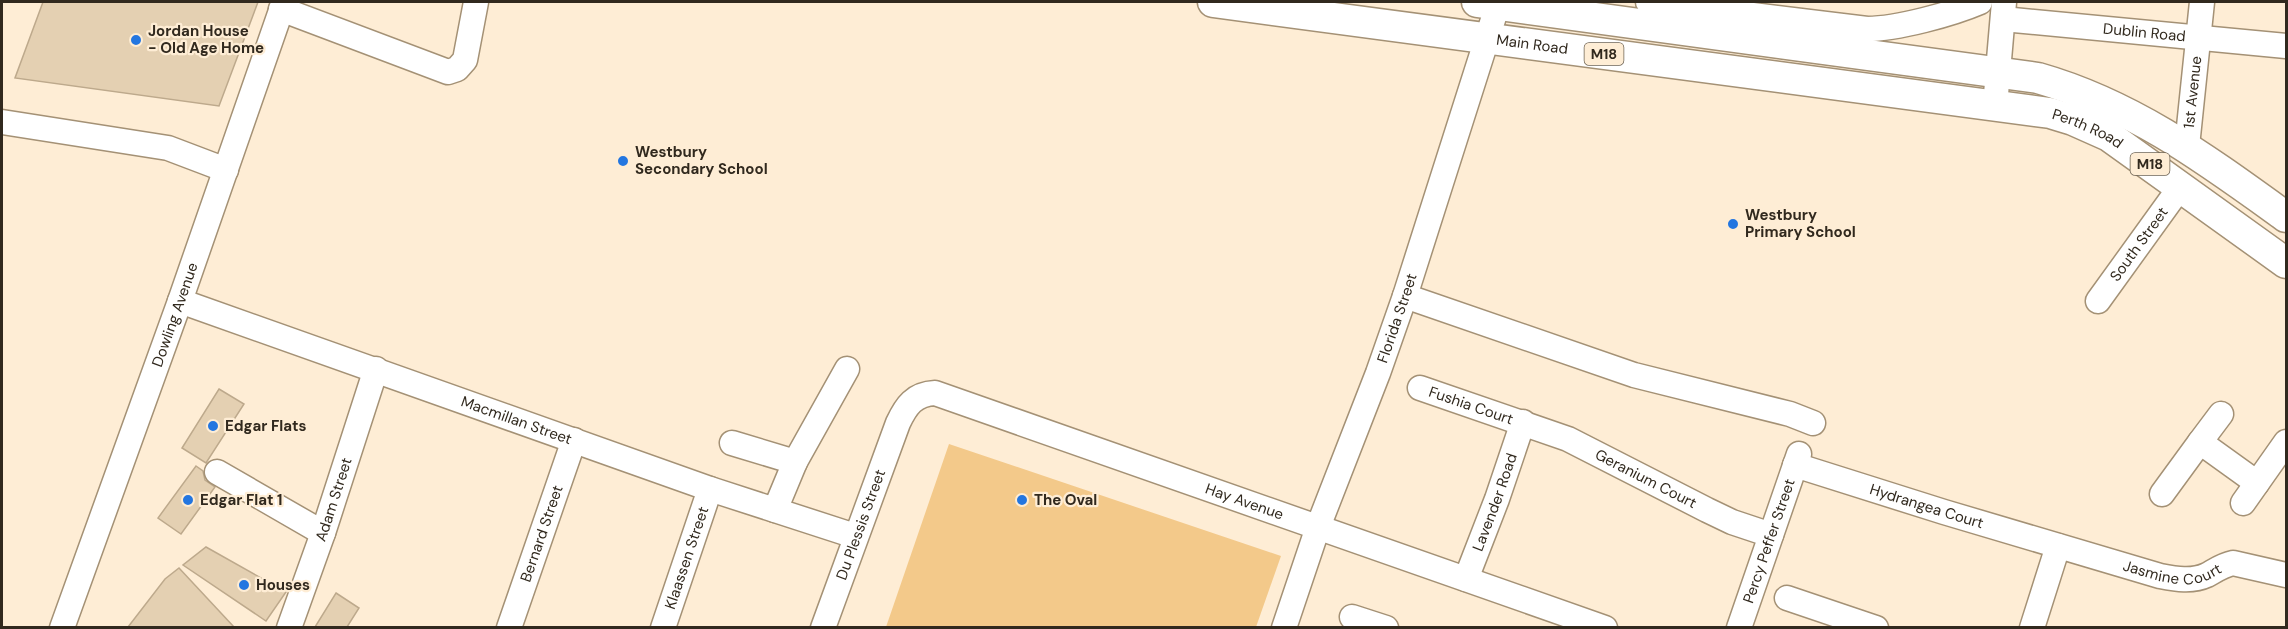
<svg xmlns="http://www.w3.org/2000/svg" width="2288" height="629" viewBox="0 0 2288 629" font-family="'DM Sans',sans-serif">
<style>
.green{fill:#f3c98a}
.building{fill:#e4d0b2;stroke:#bda98c;stroke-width:1.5}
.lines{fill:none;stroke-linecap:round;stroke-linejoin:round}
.minor-casing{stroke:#a49175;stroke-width:27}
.major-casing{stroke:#a49175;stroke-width:33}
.minor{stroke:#fff;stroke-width:24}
.major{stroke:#fff;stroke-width:30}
.poi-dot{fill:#2376e0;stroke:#feedd5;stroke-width:2}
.labels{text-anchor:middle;stroke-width:4.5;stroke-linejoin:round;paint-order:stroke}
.shield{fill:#feedd5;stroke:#6e6455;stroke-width:1.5}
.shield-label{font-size:14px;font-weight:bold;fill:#31291e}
.poi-label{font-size:15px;font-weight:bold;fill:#31291e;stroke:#feedd5;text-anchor:start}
.street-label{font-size:15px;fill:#31291e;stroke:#feedd5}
</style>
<rect width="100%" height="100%" fill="#feedd5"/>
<path class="green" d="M949,444L1281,556L1256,627H886Z"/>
<path class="building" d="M43,2H258L219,106L15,78Z
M219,389L244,404L206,463L182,448Z
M196,466L203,471L205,480L215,487L181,534L158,518Z
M206,547L286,592L266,621L183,565Z
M179,568L234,627H128L165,579Z
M336,593L359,608L347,627H315Z"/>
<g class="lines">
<defs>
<g id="minor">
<path d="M1648,2L1867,29C1897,29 1952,14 1980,2"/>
<path d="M281,9L448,72L457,69L465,60L476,2"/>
<path id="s1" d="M2003,19L2286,46"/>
<path d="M1995,106L2004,2"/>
<path d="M2,122L168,148L226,170"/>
<path id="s2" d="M2187,146L2202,2"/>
<path d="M1405,296L1634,375L1790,414L1813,423"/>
<path id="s3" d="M180,301L710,489L855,536"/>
<path id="s4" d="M2098,301L2181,186"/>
<path id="s5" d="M1420,388L1568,439L1707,510L1732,522L1771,535"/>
<path d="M2221,414L2200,442L2257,483"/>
<path d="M732,443L795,462"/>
<path id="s6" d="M1795,465L1944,512L2160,576C2176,579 2192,582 2207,575C2216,570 2223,565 2233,563L2286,575"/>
<path d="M217,472L323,533"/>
<path d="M2162,494L2200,442"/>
<path d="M2243,503L2286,442"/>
<path d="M775,510L795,462L847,369"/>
<path id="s7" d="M1466,579L1497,499L1523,422"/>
<path d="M1787,598L1876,628"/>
<path d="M1352,617L1386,628"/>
<path id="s8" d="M62,628L180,301L284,2"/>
<path id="s9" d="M289,628L323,533L376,369"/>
<path id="s10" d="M509,628L574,440"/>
<path id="s11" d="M663,628L710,489"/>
<path id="s12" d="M823,628L898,423C906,406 914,394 935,393L1605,628"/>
<path id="s13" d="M1284,628L1318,527L1378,373L1405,296L1498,4"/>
<path id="s14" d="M1739,628L1799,454"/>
<path d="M2032,628L2058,546"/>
</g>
<g id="major">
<path id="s15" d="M1213,2L2050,113L2073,120L2109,136L2286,263"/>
<path d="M1477,2L2038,78C2133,105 2207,160 2286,217"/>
</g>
</defs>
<use href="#minor" class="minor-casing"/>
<use href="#major" class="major-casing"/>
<use href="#minor" class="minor"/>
<use href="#major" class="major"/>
</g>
<g class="poi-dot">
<circle cx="136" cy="40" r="6"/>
<circle cx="623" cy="161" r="6"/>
<circle cx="1733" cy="224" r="6"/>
<circle cx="213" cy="426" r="6"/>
<circle cx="188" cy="500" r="6"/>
<circle cx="1022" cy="500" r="6"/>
<circle cx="244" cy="585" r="6"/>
</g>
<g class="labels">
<g class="shield">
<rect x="1584.5" y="43" width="39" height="22" rx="4.5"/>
<rect x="2130.5" y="153" width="39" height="22" rx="4.5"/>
</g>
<g class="shield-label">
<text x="1604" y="59">M18</text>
<text x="2150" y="169">M18</text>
</g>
<g class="poi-label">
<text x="148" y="36">Jordan House<tspan x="148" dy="17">- Old Age Home</tspan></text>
<text x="635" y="157">Westbury<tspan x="635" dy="17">Secondary School</tspan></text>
<text x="1745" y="220">Westbury<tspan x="1745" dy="17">Primary School</tspan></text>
<text x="225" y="431">Edgar Flats</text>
<text x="200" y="505">Edgar Flat 1</text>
<text x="1034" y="505">The Oval</text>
<text x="256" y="590">Houses</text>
</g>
<g class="street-label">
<text dy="5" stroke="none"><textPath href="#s1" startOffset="142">Dublin Road</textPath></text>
<text dy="5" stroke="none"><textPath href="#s15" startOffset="322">Main Road</textPath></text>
<text dy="5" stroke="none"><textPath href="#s2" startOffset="54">1st Avenue</textPath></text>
<text dy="5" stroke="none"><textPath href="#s15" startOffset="885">Perth Road</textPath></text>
<text dy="5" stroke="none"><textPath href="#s4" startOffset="70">South Street</textPath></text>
<text dy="5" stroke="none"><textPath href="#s8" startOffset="333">Dowling Avenue</textPath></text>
<text dy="5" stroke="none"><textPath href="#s13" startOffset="330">Florida Street</textPath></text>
<text dy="5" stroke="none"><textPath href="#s5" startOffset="54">Fushia Court</textPath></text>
<text dy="5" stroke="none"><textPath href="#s3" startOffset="357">Macmillan Street</textPath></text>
<text dy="5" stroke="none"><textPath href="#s5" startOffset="244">Geranium Court</textPath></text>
<text dy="5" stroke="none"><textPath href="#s9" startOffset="136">Adam Street</textPath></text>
<text dy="5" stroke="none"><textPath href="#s7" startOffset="82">Lavender Road</textPath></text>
<text dy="5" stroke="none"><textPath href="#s12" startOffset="597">Hay Avenue</textPath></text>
<text dy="5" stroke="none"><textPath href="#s6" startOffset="138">Hydrangea Court</textPath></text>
<text dy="5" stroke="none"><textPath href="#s12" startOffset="110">Du Plessis Street</textPath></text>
<text dy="5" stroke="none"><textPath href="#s10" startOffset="100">Bernard Street</textPath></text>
<text dy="5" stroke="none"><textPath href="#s14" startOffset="92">Percy Peffer Street</textPath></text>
<text dy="5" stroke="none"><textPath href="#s11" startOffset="74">Klaassen Street</textPath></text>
<text dy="5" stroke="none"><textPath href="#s6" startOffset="394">Jasmine Court</textPath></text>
</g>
</g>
<rect width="2288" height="629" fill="none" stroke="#31291e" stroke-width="6"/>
</svg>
